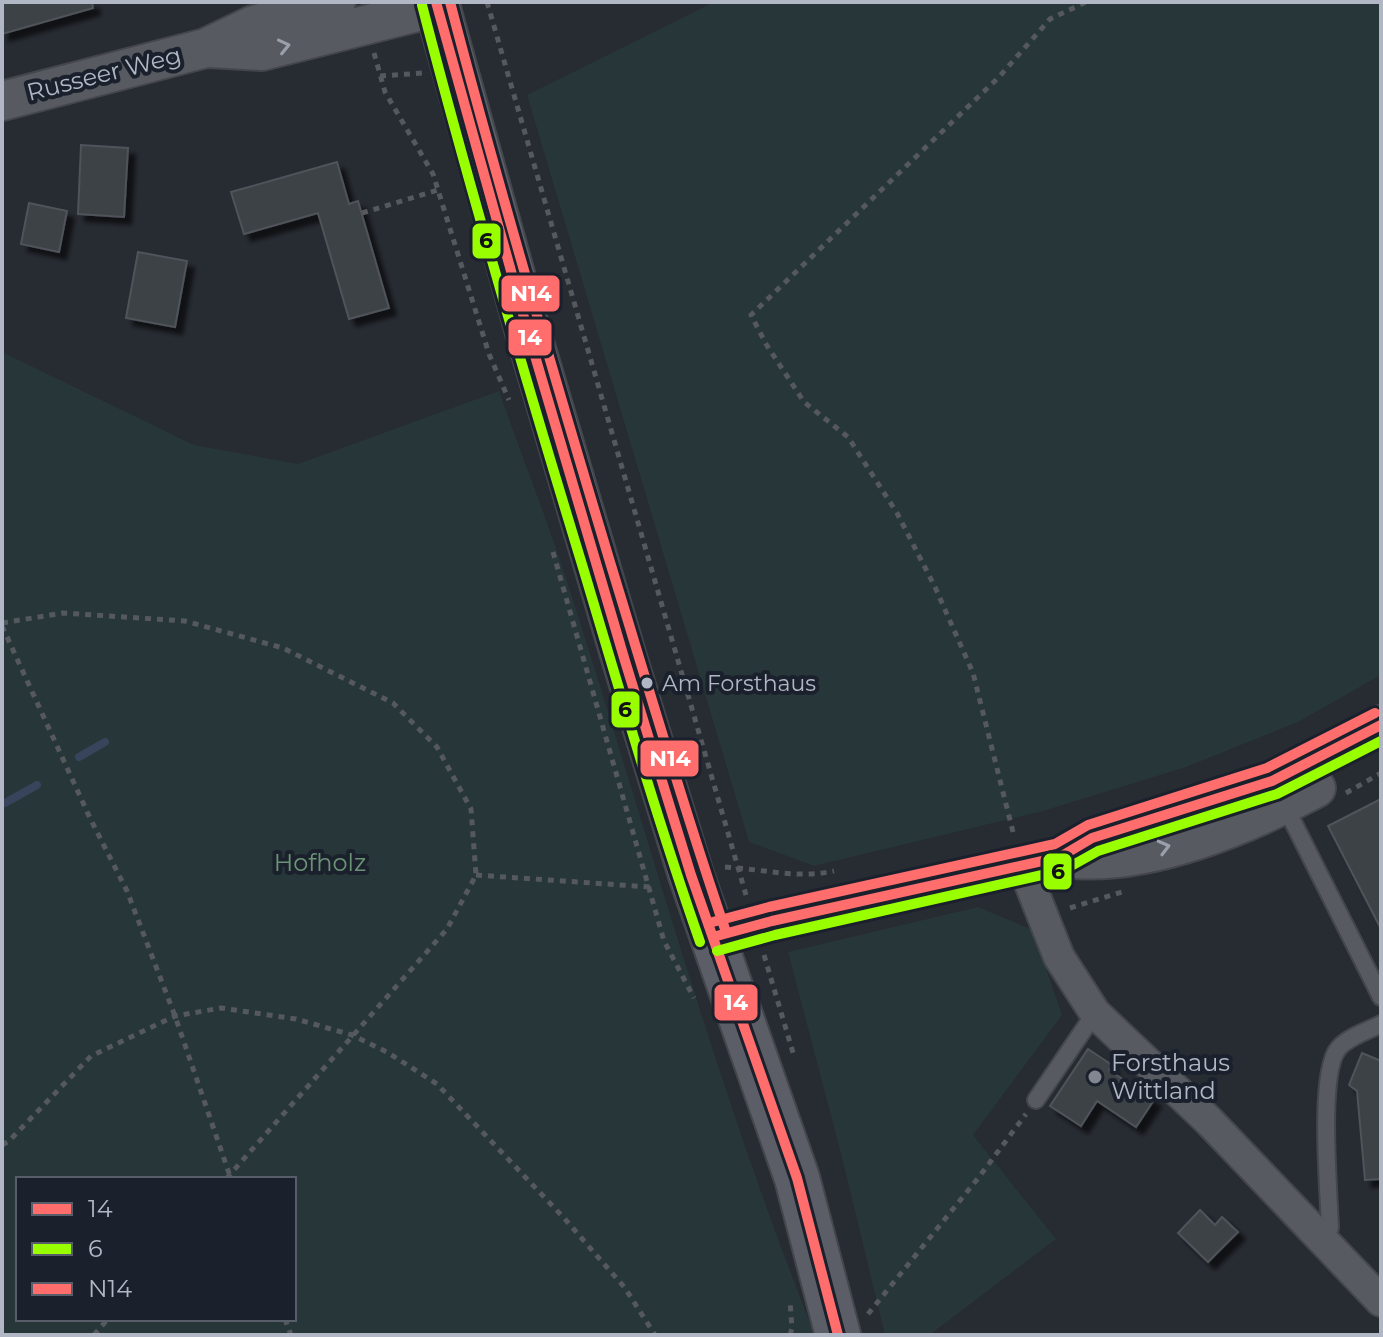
<svg xmlns="http://www.w3.org/2000/svg" width="1383" height="1337" viewBox="0 0 1383 1337" font-family="Montserrat,sans-serif">
<style>
.green{fill:#273639;fill-rule:evenodd}
.lines{fill:none;stroke-linecap:round;stroke-linejoin:round}
.stream{stroke:#37445b;stroke-width:8}
.building{fill:#3e4247;stroke:#4f535a;stroke-width:2;filter:url(#shadow)}
.service-casing{stroke:#43464b;stroke-width:20}
.minor-casing{stroke:#43464b;stroke-width:34}
.tertiary-casing{stroke:#43464b;stroke-width:42}
.secondary-casing{stroke:#43464b;stroke-width:48}
.path{stroke:#55595e;stroke-width:5;stroke-dasharray:6 6;stroke-linecap:butt}
.service{stroke:#575a60;stroke-width:16}
.minor{stroke:#575a60;stroke-width:30}
.tertiary{stroke:#575a60;stroke-width:38}
.secondary{stroke:#5b5e66;stroke-width:44}
.bus-1-casing{stroke:#1b212c;stroke-width:16}
.bus-2-casing{stroke:#1b212c;stroke-width:16}
.bus-3-casing{stroke:#1b212c;stroke-width:16}
.bus-1{stroke:#ff6d6d;stroke-width:10}
.bus-2{stroke:#9f0;stroke-width:10}
.bus-3{stroke:#ff6d6d;stroke-width:10}
.oneway{stroke:#9aa0ab}
.bus-dot{fill:#b1b7c4;stroke:#1b212c;stroke-width:3}
.poi-dot{fill:#818691;stroke:#1b212c;stroke-width:3}
.labels{text-anchor:middle;stroke-width:8;stroke-linejoin:round;paint-order:stroke}
.bus-label{font-size:22px;fill:#b1b7c4;stroke:#1b212c;text-anchor:start}
.street-label{font-size:24px;fill:#b1b7c4;stroke:#1b212c}
.park-label{font-size:24px;fill:#6a9376;stroke:#1b212c}
.poi-label{font-size:24px;fill:#b1b7c4;stroke:#1b212c;text-anchor:start}
.line-badge{stroke:#1b212c;stroke-width:3}
.badge-label{font-size:22px;text-anchor:middle;font-weight:bold;fill:#fff}
.pale-badge-label{font-size:22px;text-anchor:middle;font-weight:bold;fill:#111}
</style>
<defs>
<filter id="shadow"><feDropShadow dx="7" dy="7" stdDeviation="2" flood-color="#0009"/></filter>
</defs>
<rect width="100%" height="100%" fill="#272b32"/>
<path class="green" d="M714,2H1381V675L1298,722L1186,767L1043,811L814,866L749,842L527,95Z
M2,352L194,445L298,464L499,391C524,462 552,532 574,603C652,848 719,1096 815,1335H2ZM18,1179H294V1319H18Z
M978,907L1033,930L1062,1015L973,1135L1056,1239L932,1333L933,1335H885L843,1162L788,952Z"/>
<g class="lines">
<path class="stream" d="M79,757L105,742
M5,803L37,785"/>
</g>
<path class="building" d="M2,2H92L93,8L2,34Z
M81,145L128,148L124,217L78,214Z
M337,162L349,204L358,201L389,308L349,319L318,213L244,234L231,192Z
M29,203L67,211L59,252L21,244Z
M138,252L187,261L175,327L126,318Z
M1381,799V929L1328,826Z
M1088,1049L1112,1065L1109,1070L1154,1100L1136,1127L1097,1101L1081,1126L1050,1106Z
M1362,1053L1381,1061V1179L1365,1180L1357,1091L1349,1085Z
M1200,1210L1215,1225L1222,1217L1238,1232L1208,1262L1178,1233Z"/>
<g class="lines">
<defs>
<path id="service" d="M1284,804L1381,997
M1036,1100L1095,1013
M1320,1239L1330,1228C1329,1192 1318,1074 1338,1049C1347,1037 1368,1031 1381,1024"/>
<path id="minor" d="M1023,866L1059,957L1095,1013L1209,1121L1381,1301"/>
<path id="tertiary" d="M209,48L262,51L437,7
M2,101L206,48L254,25L336,2
M1075,859C1152,865 1249,824 1316,788
M713,937L772,921L1060,857L1092,838L1272,781L1381,725"/>
<path id="secondary" d="M436,2L530,339L625,661L691,875L797,1178L838,1335"/>
</defs>
<use href="#service" class="service-casing"/>
<use href="#minor" class="minor-casing"/>
<use href="#tertiary" class="tertiary-casing"/>
<use href="#secondary" class="secondary-casing"/>
<path class="path" d="M487,2L746,895
M374,53L385,92L433,174L489,354L509,400
M380,76L423,73
M362,213L438,190
M553,552L664,941L694,998
M2,623L63,613L185,621L283,648L393,703L437,747L471,809L476,875L447,929L226,1179
M2,626L90,818L127,891L175,1016L231,1179
M1346,793L1381,773
M1013,832L973,673L935,587L897,513L848,437L804,402L766,344L751,315L999,77L1050,19L1086,2
M725,867C762,869 797,879 834,871
M476,875L650,887
M1070,908L1125,891
M764,955L794,1056
M2,1145L9,1141L91,1056L175,1016L221,1008L296,1019L352,1035L387,1052L437,1084L564,1218L625,1288L655,1335
M868,1314L979,1177L1026,1114
M285,1319L291,1335
M94,1335L108,1319
M790,1335L792,1328L790,1301"/>
<use href="#service" class="service"/>
<use href="#minor" class="minor"/>
<use href="#tertiary" class="tertiary"/>
<use href="#secondary" class="secondary"/>
<defs>
<path id="bus-1" d="M436,2L530,339L625,661L691,875L797,1178L838,1335
M713,937L772,921L1060,857L1092,838L1272,781L1381,725"/>
<path id="bus-2" d="M422,5C471,195 527,384 584,571C621,695 657,819 700,942
M717,951L775,935L1064,870L1098,851L1277,794L1381,741"/>
<path id="bus-3" d="M450,2C499,190 554,376 610,562C648,686 684,810 726,932
M709,923L769,907L1055,844L1088,825L1267,768L1375,713"/>
</defs>
<use href="#bus-1" class="bus-1-casing"/>
<use href="#bus-2" class="bus-2-casing"/>
<use href="#bus-3" class="bus-3-casing"/>
<use href="#bus-1" class="bus-1"/>
<use href="#bus-2" class="bus-2"/>
<use href="#bus-3" class="bus-3"/>
</g>
<defs><path id="oneway-chevron" d="M-2-3.5L2.5 0L-2 3.5" fill="none" stroke-width="1.6" stroke-linecap="round" stroke-linejoin="round" transform="scale(2)"/></defs>
<g class="oneway">
<use href="#oneway-chevron" transform="translate(284 46) rotate(-13)"/>
<use href="#oneway-chevron" transform="translate(1164 847) rotate(-15)"/>
</g>
<circle class="bus-dot" cx="647" cy="683" r="7"/>
<circle class="poi-dot" cx="1095" cy="1077" r="8"/>
<g class="labels">
<g class="bus-label">
<text x="662" y="691">Am Forsthaus</text>
</g>
<g class="street-label">
<text transform="translate(104 74) rotate(-14)" y="8">Russeer Weg</text>
</g>
<g class="park-label">
<text x="320" y="871">Hofholz</text>
</g>
<g class="poi-label">
<text x="1111" y="1071">Forsthaus<tspan x="1111" dy="28">Wittland</tspan></text>
</g>
</g>
<g class="line-badge">
<rect x="471" y="222" width="31" height="38" rx="8" fill="#9f0"/>
<rect x="500" y="274" width="61" height="39" rx="8" fill="#ff6d6d"/>
<rect x="507" y="318" width="46" height="39" rx="8" fill="#ff6d6d"/>
<rect x="610" y="690" width="31" height="39" rx="8" fill="#9f0"/>
<rect x="639" y="739" width="61" height="39" rx="8" fill="#ff6d6d"/>
<rect x="1042" y="852" width="31" height="39" rx="8" fill="#9f0"/>
<rect x="713" y="983" width="46" height="39" rx="8" fill="#ff6d6d"/>
</g>
<g class="badge-label">
<text x="531" y="301">N14</text>
<text x="530" y="345">14</text>
<text x="670" y="766">N14</text>
<text x="736" y="1010">14</text>
</g>
<g class="pale-badge-label">
<text x="486" y="248">6</text>
<text x="625" y="717">6</text>
<text x="1058" y="879">6</text>
</g>
<rect width="1383" height="1337" fill="none" stroke="#b1b7c4" stroke-width="8"/>
<rect x="16" y="1177" width="280" height="144" fill="#1b212c" stroke="#575d69" stroke-width="2"/>
<rect x="32" y="1203" width="40" height="12" fill="#ff6d6d" stroke="#575d69" stroke-width="2"/>
<text x="88" y="1217" font-size="24" fill="#b1b7c4">14</text>
<rect x="32" y="1243" width="40" height="12" fill="#99ff00" stroke="#575d69" stroke-width="2"/>
<text x="88" y="1257" font-size="24" fill="#b1b7c4">6</text>
<rect x="32" y="1283" width="40" height="12" fill="#ff6d6d" stroke="#575d69" stroke-width="2"/>
<text x="88" y="1297" font-size="24" fill="#b1b7c4">N14</text>
</svg>
